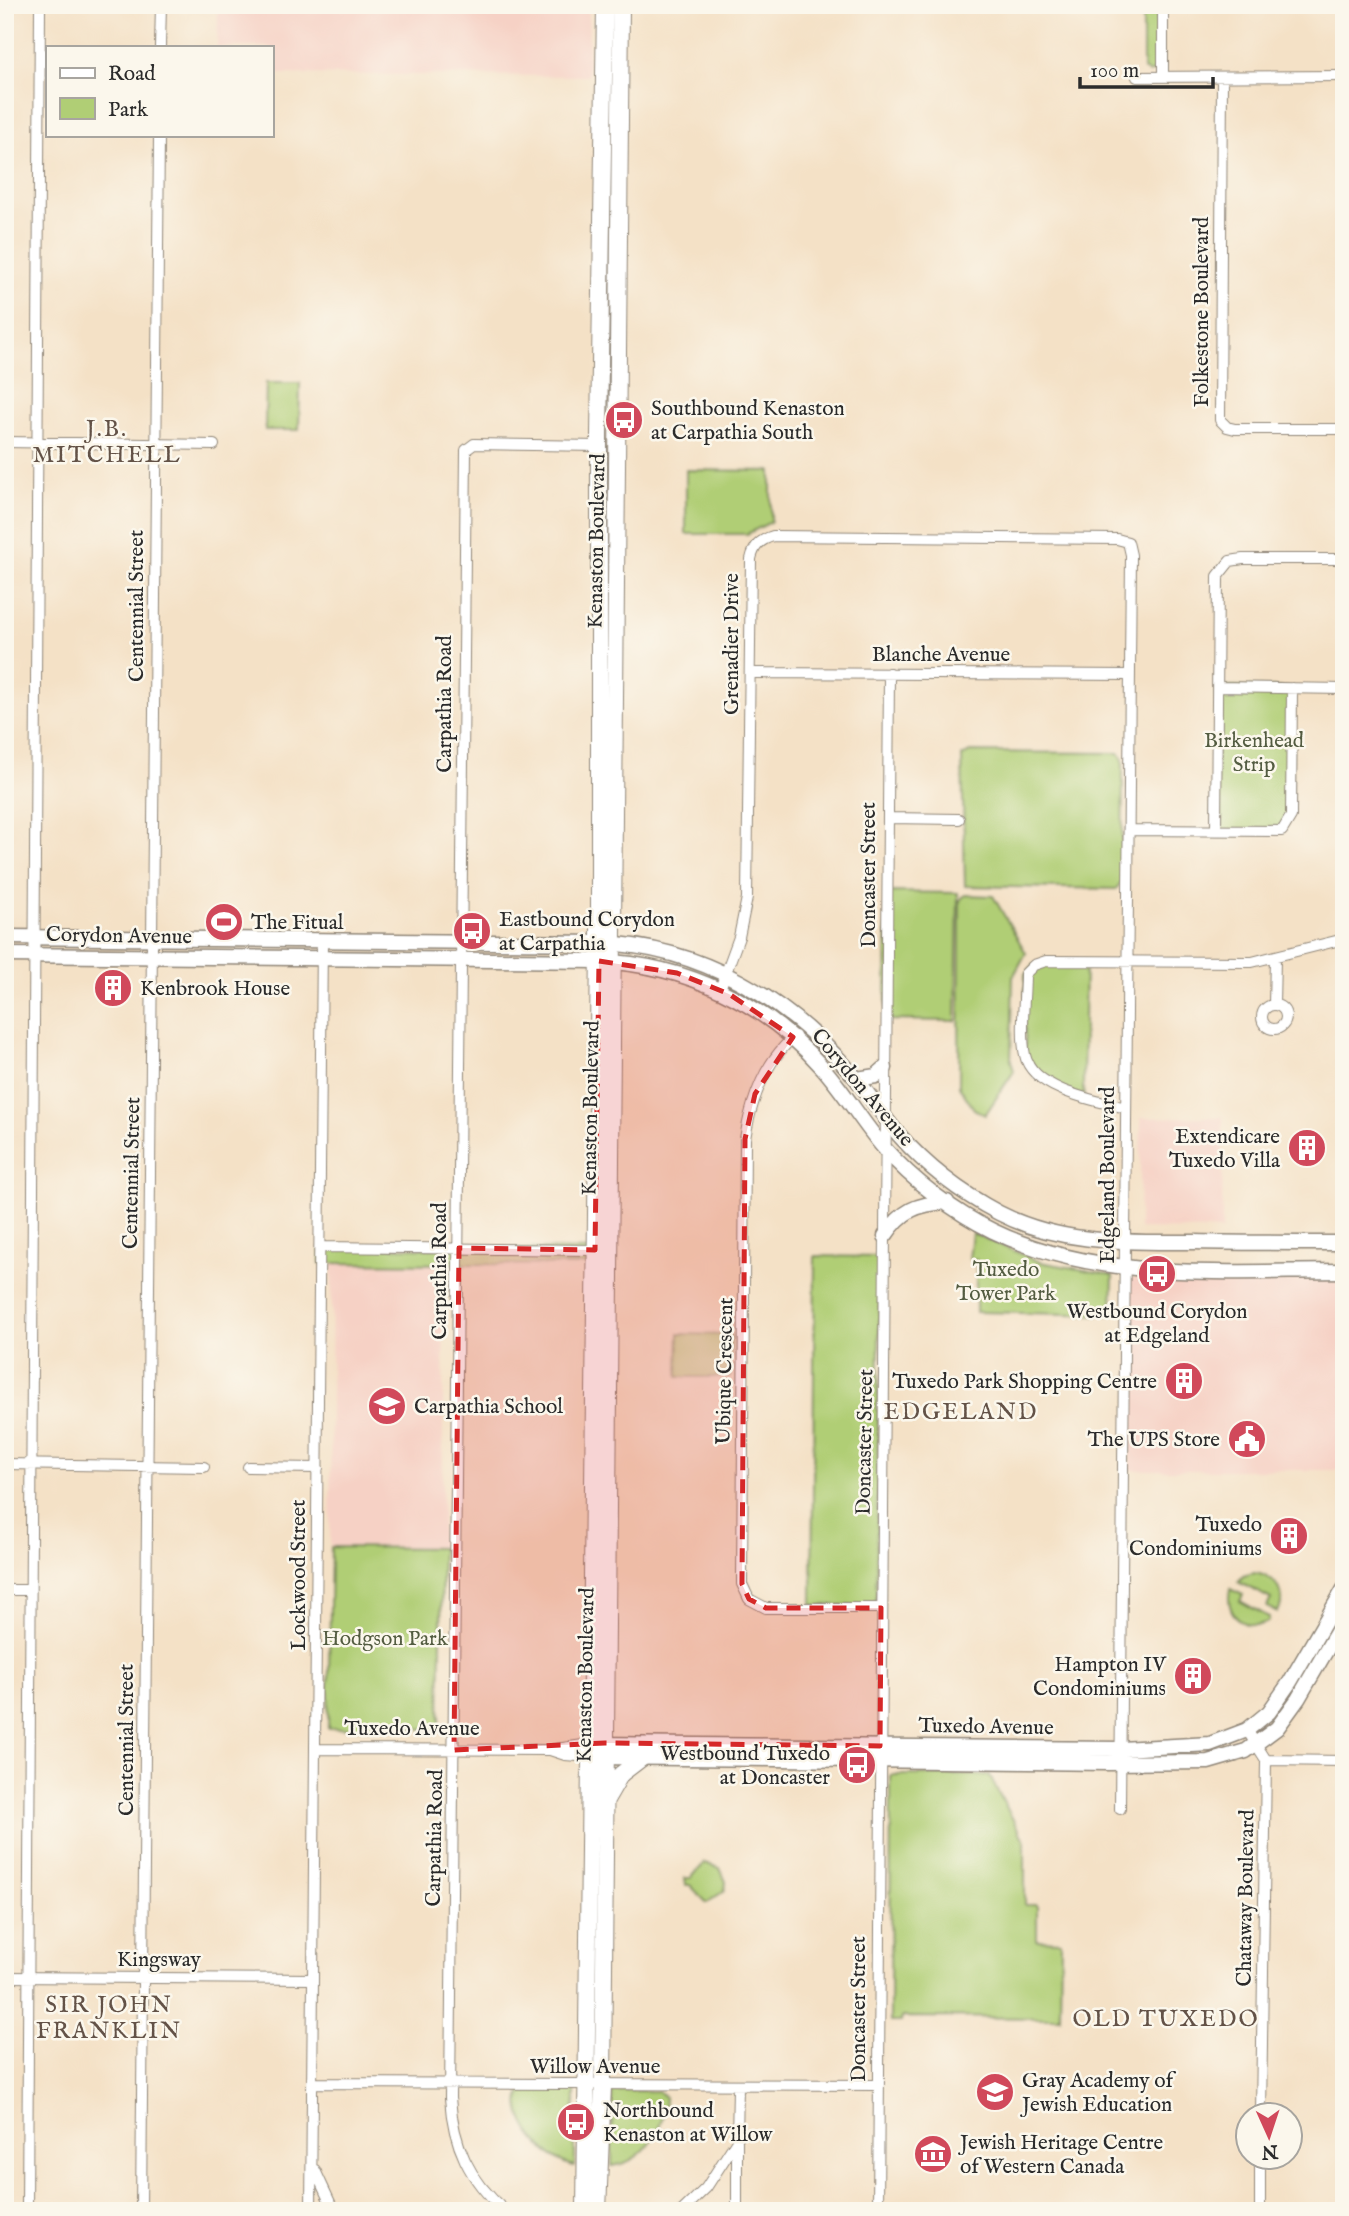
<svg xmlns="http://www.w3.org/2000/svg" width="1349" height="2216" viewBox="0 0 1349 2216" font-family="'IM FELL English',serif">
<style>
.built{fill:#f6d1c5}
.green{fill:#b0ce75;stroke:#6e7c50;stroke-width:2}
.lines{fill:none;stroke-linecap:round;stroke-linejoin:round}
.street-casing{stroke:#908678;stroke-width:12}
.secondary-casing{stroke:#908678;stroke-width:17}
.primary-casing{stroke:#908678;stroke-width:18}
.street{stroke:#fff;stroke-width:10}
.secondary{stroke:#fff;stroke-width:14}
.primary{stroke:#fff;stroke-width:16}
.marked{fill:#d62828;fill-opacity:0.2;stroke:#d62828;stroke-width:5;stroke-dasharray:14 9;stroke-linejoin:round}
.labels{text-anchor:middle;stroke-width:5;stroke-linejoin:round;paint-order:stroke}
.street-label{font-size:21px;fill:#2b2b2b;stroke:#fbf7ec}
.poi-label{font-size:21px;fill:#2b2b2b;stroke:#fbf7ec;text-anchor:start}
.park-label{font-size:21px;fill:#535c41;stroke:#fbf7ec}
.neighbourhood-label{font-size:23px;letter-spacing:2px;fill:#635247;stroke:#fbf7ec}
</style>
<rect width="100%" height="100%" fill="#fbf7ec"/>
<filter id="ink" filterUnits="userSpaceOnUse"><feTurbulence type="fractalNoise" baseFrequency=".0143" numOctaves="2"/><feDisplacementMap in="SourceGraphic" scale="14" xChannelSelector="R" yChannelSelector="G"/><feConvolveMatrix kernelMatrix="1 2 1 2 8 2 1 2 1" color-interpolation-filters="sRGB"/></filter>
<filter id="wash" filterUnits="userSpaceOnUse"><feTurbulence type="fractalNoise" baseFrequency=".00686" numOctaves="4" result="noise"/><feDisplacementMap in="SourceGraphic" scale="28" xChannelSelector="R" yChannelSelector="G"/><feGaussianBlur stdDeviation="1.57" result="paint"/><feColorMatrix in="noise" values="0 0 0 0 0 0 0 0 0 0 0 0 0 0 0 0 0 1.4 0 .05"/><feComposite in="paint" operator="in"/></filter>
<g filter="url(#wash)">
<rect width="100%" height="100%" fill="#f4e1c6"/>
<path class="built" d="M218,5H589L588,76L271,74V47H217Z
M1223,1117L1222,1230L1139,1229L1141,1118Z
M459,1248V1265L444,1266L442,1547L330,1546L332,1265L320,1263Z
M1271,1275H1344V1470H1130L1129,1278L1255,1279Z"/>
<path class="green" d="M1143,5H1158V64L1155,71L1149,73L1143,69Z
M266,383H300L299,430H265Z
M686,470L771,471V522L747,534H686Z
M1217,687L1292,688L1291,816L1282,831H1216Z
M970,752L1119,753L1123,759L1122,881L1116,889L965,886L962,756Z
M887,892L958,893L956,1021L886,1020Z
M965,895L993,896L1026,953L1013,977L1011,1061L1014,1071L985,1115L974,1109L959,1086L960,900Z
M1085,961L1083,1086L1084,1098L1046,1081L1025,1055V974L1034,965Z
M972,1233L1040,1262L1113,1275L1112,1315L976,1312V1259H969Z
M320,1247L595,1250V1265L320,1263Z
M815,1256L880,1257L876,1605H812Z
M679,1334L731,1335L730,1377H678Z
M331,1547L442,1548L440,1729L328,1728Z
M1254,1573C1274,1575 1288,1594 1278,1612L1267,1607L1271,1599L1238,1582L1243,1576Z
M1230,1589L1243,1595L1240,1601L1269,1617V1621C1245,1634 1224,1614 1230,1589Z
M891,1775H989L1025,1842V1905H1037V1940L1061,1941L1060,2018L902,2017L901,2022H890Z
M705,1863L720,1868L726,1882L725,1890L707,1903L690,1885H686L685,1878H691Z
M525,2088H575V2166C547,2163 504,2112 525,2088Z
M612,2091H658L665,2098C665,2128 645,2162 612,2166Z"/>
</g>
<g filter="url(#ink)">
<g class="lines">
<defs>
<path id="street" d="M160,47L161,5
M1137,77L1344,76
M1163,77V5
M1222,77L1220,420L1227,427L1235,429H1344
M5,442L214,445
M751,673L1130,675
M1217,687L1344,689
M888,818L959,819
M1131,830L1282,831L1291,816L1292,688
M1216,831L1218,576L1230,561L1243,559H1344
M720,989L739,937L747,898L751,559C754,546 760,540 773,536L1117,539L1128,542L1131,555L1120,1809
M1274,1005L1275,958
M1262 1017a12 12 0 1 1 24 0a12 12 0 1 1-24 0Z
M795,1036C764,1062 751,1100 745,1139L742,1584L749,1599L766,1608H881
M1126,1108C1097,1101 1032,1090 1025,1055C1020,1033 1025,998 1025,974L1034,965L1046,961L1252,962L1344,939
M320,1247L595,1250
M5,1464L204,1467
M248,1467L318,1468
M5,1590H30
M1247,1730L1266,1760L1261,2114
M316,1749L549,1750L590,1744
M550,1750L565,1755L590,1757
M1266,1760L1344,1761
M5,1977L313,1979
M314,2083L877,2085
M315,2170L334,2211
M27,2211L40,5
M141,2211L159,135
M311,2211L322,939
M505,2211C469,2180 453,2145 450,2098L466,450L474,444L599,446
M682,2211L706,2188L737,2140L738,2086
M737,2211V2141
M878,2211L889,673
M1260,2211V2156"/>
<path id="secondary" d="M5,937L599,943C702,946 789,1000 854,1076C870,1095 883,1117 899,1135C927,1167 961,1193 999,1213C1061,1245 1128,1242 1195,1242C1245,1243 1294,1243 1344,1243
M5,955L599,961C687,965 764,1002 823,1068C845,1093 862,1122 884,1148C913,1181 954,1212 993,1231C1100,1283 1229,1271 1344,1271
M857,1079L876,1076L885,1068
M885,1236C902,1210 917,1204 947,1202
M595,1744L1121,1749L1210,1744L1247,1730L1269,1712L1290,1682L1344,1589
M595,1757L1108,1763L1208,1762L1246,1751L1277,1728L1298,1699L1344,1620"/>
<path id="primary" d="M606,1800L621,1774L642,1758
M585,2211L599,943V436L605,5
M598,2211L603,2086L621,5"/>
</defs>
<use href="#street" class="street-casing"/>
<use href="#secondary" class="secondary-casing"/>
<use href="#primary" class="primary-casing"/>
<use href="#street" class="street"/>
<use href="#secondary" class="secondary"/>
<use href="#primary" class="primary"/>
</g>
</g>
<path class="marked" d="M599,961L677,973L729,994L793,1037L755,1094L745,1139L742,1584L749,1599L766,1608H881L880,1746L605,1743L454,1750L459,1248L595,1250Z"/>
<defs>
<symbol id="bus-disc" viewBox="-11 -11 22 22"><circle r="9.5" fill="#d1495b" stroke="#fbf7ec"/><path d="M-5-6H5V4H4V6H2V4H-2V6H-4V4H-5ZM-3.5-4V0h7V-4ZM-3.5 1.2v1.5H-2V1.2ZM2 1.2v1.5H3.5V1.2Z" fill="#fff"/></symbol>
<symbol id="stadium-disc" viewBox="-11 -11 22 22"><circle r="9.5" fill="#d1495b" stroke="#fbf7ec"/><path d="M0-5a6.5 5 0 1 0 0 10a6.5 5 0 1 0 0-10ZM-3.5-1.8h7v3.6h-7Z" fill="#fff"/></symbol>
<symbol id="building-disc" viewBox="-11 -11 22 22"><circle r="9.5" fill="#d1495b" stroke="#fbf7ec"/><path d="M-4-6H4V6H1V3H-1V6H-4ZM-2.5-4.3h1.7v1.8h-1.7ZM.8-4.3h1.7v1.8H.8ZM-2.5-1h1.7V.8h-1.7ZM.8-1h1.7V.8H.8Z" fill="#fff"/></symbol>
<symbol id="school-disc" viewBox="-11 -11 22 22"><circle r="9.5" fill="#d1495b" stroke="#fbf7ec"/><path d="M0-5L7-2L0 1L-7-2ZM-4 1L0 2.5L4 1V4Q0 6-4 4Z" fill="#fff"/></symbol>
<symbol id="civic-disc" viewBox="-11 -11 22 22"><circle r="9.5" fill="#d1495b" stroke="#fbf7ec"/><path d="M-.6-6.5H3V-4.5H.6V-3L4-1V1h2V6H-6V1h2V-1L-.6-3ZM-1.2 2.5V6h2.4V2.5Z" fill="#fff"/></symbol>
<symbol id="museum-disc" viewBox="-11 -11 22 22"><circle r="9.5" fill="#d1495b" stroke="#fbf7ec"/><path d="M0-6L6-3V-2H-6V-3ZM-5-1h2V3h-2ZM-1-1h2V3h-2ZM3-1h2V3H3ZM-6 4H6V6H-6Z" fill="#fff"/></symbol>
</defs>
<g fill-rule="evenodd">
<use href="#bus-disc" x="602" y="398" width="44" height="44"/>
<use href="#stadium-disc" x="202" y="900" width="44" height="44"/>
<use href="#bus-disc" x="450" y="909" width="44" height="44"/>
<use href="#building-disc" x="91" y="966" width="44" height="44"/>
<use href="#building-disc" x="1285" y="1126" width="44" height="44"/>
<use href="#bus-disc" x="1135" y="1252" width="44" height="44"/>
<use href="#building-disc" x="1162" y="1359" width="44" height="44"/>
<use href="#school-disc" x="365" y="1384" width="44" height="44"/>
<use href="#civic-disc" x="1225" y="1417" width="44" height="44"/>
<use href="#building-disc" x="1267" y="1514" width="44" height="44"/>
<use href="#building-disc" x="1171" y="1654" width="44" height="44"/>
<use href="#bus-disc" x="835" y="1743" width="44" height="44"/>
<use href="#school-disc" x="973" y="2070" width="44" height="44"/>
<use href="#bus-disc" x="554" y="2100" width="44" height="44"/>
<use href="#museum-disc" x="911" y="2132" width="44" height="44"/>
</g>
<g class="labels">
<g class="street-label">
<text transform="translate(1201 312) rotate(-90)" y="7">Folkestone Boulevard</text>
<text transform="translate(596 541) rotate(-89)" y="7">Kenaston Boulevard</text>
<text transform="translate(136 606) rotate(-90)" y="7">Centennial Street</text>
<text transform="translate(731 644) rotate(-90)" y="7">Grenadier Drive</text>
<text x="941" y="661">Blanche Avenue</text>
<text transform="translate(444 704) rotate(-90)" y="7">Carpathia Road</text>
<text transform="translate(868 875) rotate(-90)" y="7">Doncaster Street</text>
<text transform="translate(119 935) rotate(1)" y="7">Corydon Avenue</text>
<text transform="translate(863 1087) rotate(50)" y="7">Corydon Avenue</text>
<text transform="translate(590 1108) rotate(-89)" y="7">Kenaston Boulevard</text>
<text transform="translate(131 1173) rotate(-89)" y="7">Centennial Street</text>
<text transform="translate(1107 1175) rotate(-90)" y="7">Edgeland Boulevard</text>
<text transform="translate(439 1271) rotate(-90)" y="7">Carpathia Road</text>
<text transform="translate(724 1371) rotate(-89)" y="7">Ubique Crescent</text>
<text transform="translate(864 1442) rotate(-89)" y="7">Doncaster Street</text>
<text transform="translate(298 1575) rotate(-90)" y="7">Lockwood Street</text>
<text transform="translate(585 1675) rotate(-89)" y="7">Kenaston Boulevard</text>
<text transform="translate(986 1726) rotate(1)" y="7">Tuxedo Avenue</text>
<text x="412" y="1735">Tuxedo Avenue</text>
<text transform="translate(126 1740) rotate(-90)" y="7">Centennial Street</text>
<text transform="translate(434 1838) rotate(-89)" y="7">Carpathia Road</text>
<text transform="translate(1245 1898) rotate(-89)" y="7">Chataway Boulevard</text>
<text x="159" y="1966">Kingsway</text>
<text transform="translate(858 2009) rotate(-90)" y="7">Doncaster Street</text>
<text x="595" y="2073">Willow Avenue</text>
</g>
<g class="poi-label">
<text x="651" y="415">Southbound Kenaston<tspan x="651" dy="24">at Carpathia South</tspan></text>
<text x="499" y="926">Eastbound Corydon<tspan x="499" dy="24">at Carpathia</tspan></text>
<text x="251" y="929">The Fitual</text>
<text x="140" y="995">Kenbrook House</text>
<text x="1280" y="1143" text-anchor="end">Extendicare<tspan x="1280" dy="24">Tuxedo Villa</tspan></text>
<text x="1157" y="1318" text-anchor="middle">Westbound Corydon<tspan x="1157" dy="24">at Edgeland</tspan></text>
<text x="1157" y="1388" text-anchor="end">Tuxedo Park Shopping Centre</text>
<text x="414" y="1413">Carpathia School</text>
<text x="1220" y="1446" text-anchor="end">The UPS Store</text>
<text x="1262" y="1531" text-anchor="end">Tuxedo<tspan x="1262" dy="24">Condominiums</tspan></text>
<text x="1166" y="1671" text-anchor="end">Hampton IV<tspan x="1166" dy="24">Condominiums</tspan></text>
<text x="830" y="1760" text-anchor="end">Westbound Tuxedo<tspan x="830" dy="24">at Doncaster</tspan></text>
<text x="1022" y="2087">Gray Academy of<tspan x="1022" dy="24">Jewish Education</tspan></text>
<text x="603" y="2117">Northbound<tspan x="603" dy="24">Kenaston at Willow</tspan></text>
<text x="960" y="2149">Jewish Heritage Centre<tspan x="960" dy="24">of Western Canada</tspan></text>
</g>
<g class="park-label">
<text x="1254" y="747">Birkenhead<tspan x="1254" dy="24">Strip</tspan></text>
<text x="1006" y="1276">Tuxedo<tspan x="1006" dy="24">Tower Park</tspan></text>
<text x="385" y="1645">Hodgson Park</text>
</g>
<g class="neighbourhood-label">
<text x="107" y="436">J.B.<tspan x="107" dy="26">MITCHELL</tspan></text>
<text x="961" y="1419">EDGELAND</text>
<text x="109" y="2012">SIR JOHN<tspan x="109" dy="26">FRANKLIN</tspan></text>
<text x="1166" y="2026">OLD TUXEDO</text>
</g>
</g>
<rect width="1349" height="2216" fill="none" stroke="#fbf7ec" stroke-width="28"/>
<rect x="46" y="46" width="228" height="91" fill="#fbf7ec" stroke="#a8a59f" stroke-width="2"/>
<rect x="60" y="68" width="35" height="10" fill="#ffffff" stroke="#a8a59f" stroke-width="2"/>
<text x="108" y="80" font-size="21" fill="#2b2b2b">Road</text>
<rect x="60" y="98" width="35" height="21" fill="#b0ce75" stroke="#a8a59f" stroke-width="2"/>
<text x="108" y="116" font-size="21" fill="#2b2b2b">Park</text>
<g transform="translate(1269 2136) rotate(177)"><circle r="33" fill="#fbf7ec" stroke="#a8a59f" stroke-width="2"/>
<path d="M0-5L12 26L0 18L-12 26Z" fill="#d1495b"/>
<text y="-10" font-size="19" font-weight="bold" text-anchor="middle" fill="#2b2b2b">N</text>
</g>
<path d="M1080 77v10h133v-10" fill="none" stroke="#2b2b2b" stroke-width="3.5"/>
<text x="1090" y="77" font-size="21" fill="#2b2b2b" stroke="#fbf7ec" stroke-width="5" paint-order="stroke">100 m</text>
</svg>
